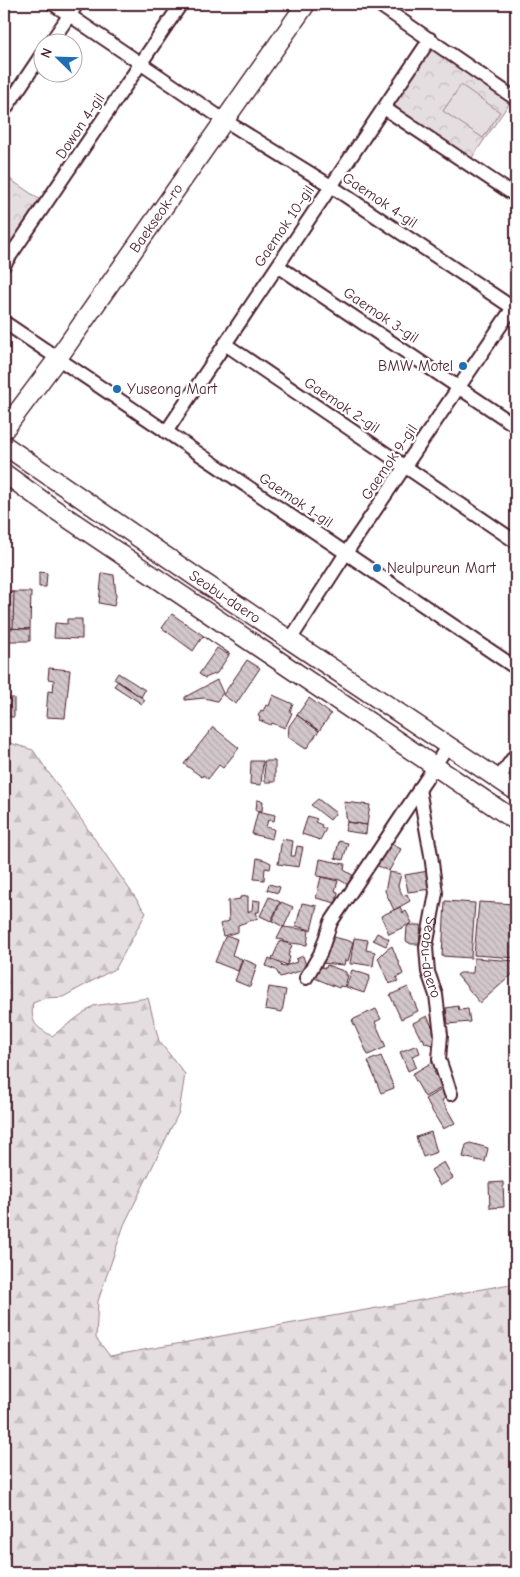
<svg xmlns="http://www.w3.org/2000/svg" width="520" height="1577" viewBox="0 0 520 1577" font-family="'Comic Neue',sans-serif">
<style>
.forest{fill:url(#forest-firs);stroke:#987e86}
.park{fill:url(#park-crowns);stroke:#987e86}
.pitch{fill:#e5dee0;stroke:#987e86}
.building{fill:url(#building-back-hatch);stroke:#4a1f2b}
.lines{fill:none;stroke-linecap:round;stroke-linejoin:round}
.street-casing{stroke:#4a1f2b;stroke-width:16}
.secondary-casing{stroke:#4a1f2b;stroke-width:21}
.street{stroke:#fff;stroke-width:12}
.secondary{stroke:#fff;stroke-width:18}
.poi-dot{fill:#1f6fb2;stroke:#fff;stroke-width:2}
.labels{text-anchor:middle;stroke-width:4.5;stroke-linejoin:round;paint-order:stroke}
.street-label{font-size:15px;fill:#4a1f2b;stroke:#fff}
.poi-label{font-size:15px;fill:#4a1f2b;stroke:#fff;text-anchor:start}
</style>
<defs>
<pattern id="forest-firs" width="22" height="20" patternUnits="userSpaceOnUse" patternTransform="scale(1.25)"><rect width="22" height="20" fill="#e5dee0"/><path d="M5 1l3.5 6h-7zM16 11l3.5 6h-7z" fill="#c6bec0"/></pattern>
<pattern id="park-crowns" width="20" height="18" patternUnits="userSpaceOnUse" patternTransform="scale(1.25)"><rect width="20" height="18" fill="#e5dee0"/><path d="M2 6a3 3 0 1 1 6 0M12 15a3 3 0 1 1 6 0" fill="none" stroke="#c6bec0"/></pattern>
<pattern id="building-back-hatch" width="6" height="6" patternUnits="userSpaceOnUse" patternTransform="scale(1.25)"><rect width="6" height="6" fill="#d2c7cb"/><path d="M-1 5l2 2M0 0l6 6M5-1l2 2" fill="none" stroke="#b6aaae"/></pattern>
</defs>
<rect width="100%" height="100%" fill="#fff"/>
<filter id="ink" filterUnits="userSpaceOnUse"><feTurbulence type="fractalNoise" baseFrequency=".02" numOctaves="2"/><feDisplacementMap in="SourceGraphic" scale="10" xChannelSelector="R" yChannelSelector="G"/><feConvolveMatrix kernelMatrix="1 2 1 2 8 2 1 2 1" color-interpolation-filters="sRGB"/></filter>
<g filter="url(#ink)">
<path class="forest" d="M4,741L33,750L146,913L116,968L63,997L45,998L33,1003C30,1023 36,1027 52,1036L93,1006L148,998L159,1041L185,1074L179,1112L124,1225L98,1301L96,1338L110,1356L516,1283V1573H4Z"/>
<path class="park" d="M433,44L513,98L469,162L390,107Z
M4,175L39,199L4,254Z"/>
<path class="pitch" d="M461,85L500,112L483,138L443,111Z"/>
<path class="building" d="M39,572L47,573L46,587H39Z
M102,573L114,575L116,596L114,606L99,603Z
M4,592H14L13,629L4,628Z
M4,592H31L30,629L4,628Z
M172,614L230,654L203,636L193,651L162,628Z
M67,619H82V639L54,638L55,623L67,624Z
M4,628L30,629V641H4Z
M217,648L229,655L217,673L205,678L199,674Z
M247,660L260,668L236,704L223,695Z
M49,668L70,670L65,718L46,717L48,691L53,692L54,680L48,679Z
M118,673L145,690L141,697L114,679Z
M217,680L223,693L217,701L204,698L185,700V697Z
M118,681L145,700L142,704L114,686Z
M273,695L293,704L290,712L292,713L285,728L272,723L271,725L259,720L260,717L258,716L261,710L263,711L266,705L269,706Z
M4,698H14V717H4Z
M309,698L331,714L319,731L297,715Z
M297,715L319,731L306,749L288,737L289,726Z
M213,727L239,748L223,768L219,765L208,779L203,775L202,777L184,764Z
M251,761H263L261,785L250,784Z
M264,761H275V782H265Z
M318,799L336,813L330,820L311,805Z
M257,800L263,801L262,811L256,810Z
M344,802L370,805L367,825L347,822Z
M258,811L275,815L274,821L268,820L266,827L274,829L272,839L252,834Z
M308,816L317,819L315,822L322,825L321,827L326,829L320,840L302,834Z
M347,822L367,825L366,834L345,831Z
M282,839L293,841L291,856H295L297,846L303,847L299,867L278,864Z
M339,841L348,843L343,860L335,858Z
M388,842L401,849L389,871L376,865Z
M257,858L265,860L271,863L270,869L265,868L264,880L254,879Z
M320,859L345,864L344,870L354,876L348,885L340,880L317,876Z
M428,871L431,889L408,892L405,875Z
M389,872L401,874L398,886L403,896L407,894L410,901L394,910L385,891Z
M321,877L338,881L335,891L338,892L336,903L316,898Z
M269,884L280,887L278,893L267,890Z
M248,896V912L252,910L253,900L260,901L259,912H256L258,918L238,925V932L223,936L220,924L229,921L228,901L240,899V897Z
M269,897L280,902L271,921L260,916Z
M445,901L475,903L471,958L442,956Z
M281,902L293,907L284,927L272,921Z
M479,902L516,904V958L474,955Z
M302,903L317,906L311,930L296,926Z
M400,907L403,913L406,911L412,923L389,934L381,916Z
M409,925H421L419,944H411L406,941L407,927Z
M283,927L309,930L307,945L283,942V940L277,939Z
M330,927L336,929L334,937L353,942L348,961L345,960L344,965L320,963Z
M377,933L389,939L386,946L373,940Z
M229,936L237,939L232,955L242,959L238,971L215,962L225,937Z
M354,938L368,940L366,950L375,952L373,966L354,963L353,964H350Z
M280,941L292,945L288,956L290,957L287,965L272,959Z
M392,946L403,974L396,978L398,981L389,984L378,958L386,950Z
M303,956L307,969L280,977L276,970L266,966L269,958L281,964L282,967L297,962L296,959Z
M474,958L516,961V971L480,1003L457,975L460,973H473Z
M243,959L257,965L250,987L235,981Z
M327,965L346,972V975H348L345,987L340,986L339,988L312,977L316,966L326,968Z
M352,970L370,976L364,993L346,987Z
M269,987L286,990L282,1012L265,1009Z
M408,987L418,1011L401,1019L390,995Z
M458,1006L459,1010L468,1009L470,1022L448,1024L446,1008Z
M376,1009L381,1019L375,1022L386,1047L368,1055L352,1020Z
M427,1016L435,1033L433,1045L425,1043L423,1038L421,1039L413,1023Z
M417,1045L420,1053L412,1056L416,1067L408,1071L400,1052Z
M381,1056L394,1088L381,1093L368,1061Z
M436,1060L440,1068L434,1072L443,1087L425,1097L412,1074Z
M446,1087L450,1095L442,1100L455,1123L443,1129L425,1099Z
M431,1132L437,1152L423,1157L416,1137Z
M470,1143L488,1148L485,1162L463,1157L466,1145Z
M444,1162L453,1178L440,1186L431,1170Z
M503,1182L504,1207L490,1208L489,1183Z"/>
<g class="lines">
<defs>
<g id="street">
<path d="M53,4L224,120L331,186L516,310"/>
<path d="M378,4L516,99"/>
<path d="M51,42L77,4"/>
<path d="M384,108L516,196"/>
<path d="M4,111L42,54"/>
<path d="M4,265L181,4"/>
<path d="M278,266L516,426"/>
<path d="M4,322L516,668"/>
<path d="M225,344L516,542"/>
<path d="M166,432L430,39"/>
<path d="M290,640L346,553L516,303"/>
<path d="M498,779L516,754"/>
<path id="s1" d="M419,789L431,855L436,893L426,947L428,972L436,995L441,1035L439,1059L451,1094"/>
<path d="M306,978L320,954L331,922L427,778L448,745"/>
</g>
<g id="secondary">
<path id="s2" d="M4,430L58,358L306,4"/>
<path id="s3" d="M4,445L206,584L516,791"/>
<path d="M4,473L54,509L516,821"/>
</g>
</defs>
<use href="#street" class="street-casing"/>
<use href="#secondary" class="secondary-casing"/>
<use href="#street" class="street"/>
<use href="#secondary" class="secondary"/>
</g>
</g>
<g class="poi-dot">
<circle cx="463" cy="366" r="5"/>
<circle cx="117" cy="389" r="5"/>
<circle cx="377" cy="568" r="5"/>
</g>
<g class="labels">
<g class="street-label">
<text transform="translate(80 126) rotate(-56)" y="5">Dowon 4-gil</text>
<text transform="translate(380 200) rotate(34)" y="5">Gaemok 4-gil</text>
<text dy="5" stroke="none"><textPath href="#s2" startOffset="261">Baekseok-ro</textPath></text>
<text transform="translate(284 226) rotate(-56)" y="5">Gaemok 10-gil</text>
<text transform="translate(381 315) rotate(34)" y="5">Gaemok 3-gil</text>
<text transform="translate(342 405) rotate(34)" y="5">Gaemok 2-gil</text>
<text transform="translate(389 462) rotate(-56)" y="5">Gaemok 9-gil</text>
<text transform="translate(296 500) rotate(34)" y="5">Gaemok 1-gil</text>
<text dy="5" stroke="none"><textPath href="#s3" startOffset="268">Seobu-daero</textPath></text>
<text dy="5" stroke="none"><textPath href="#s1" startOffset="171">Seobu-daero</textPath></text>
</g>
<g class="poi-label">
<text x="453" y="371" text-anchor="end">BMW Motel</text>
<text x="127" y="394">Yuseong Mart</text>
<text x="387" y="573">Neulpureun Mart</text>
</g>
</g>
<rect width="520" height="1577" fill="none" stroke="#fff" stroke-width="20"/>
<rect x="10" y="10" width="500" height="1557" fill="none" stroke="#4a1f2b" stroke-width="2" filter="url(#ink)"/>
<g transform="translate(58 58) rotate(293)"><circle r="24" fill="#ffffff" stroke="#b7a5aa"/>
<path d="M0-4L9 19L0 12L-9 19Z" fill="#1f6fb2"/>
<text y="-8" font-size="14" font-weight="bold" text-anchor="middle" fill="#4a1f2b">N</text>
</g>
</svg>
